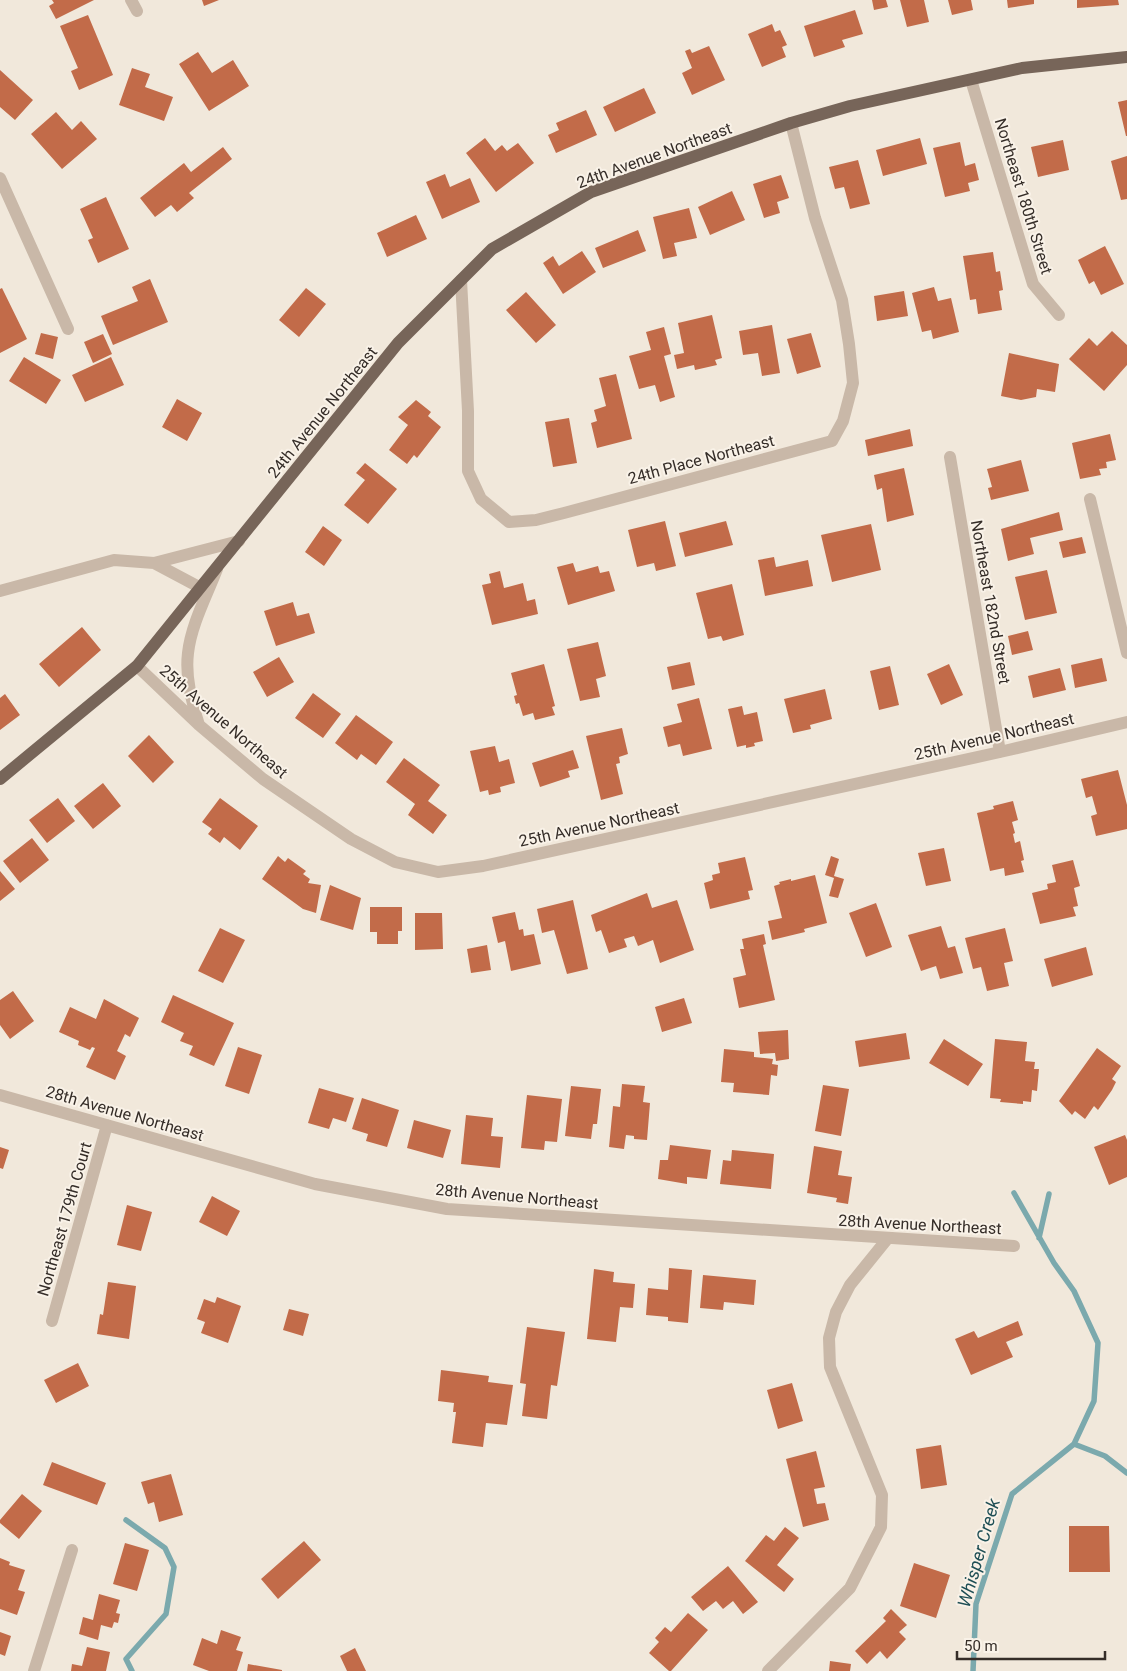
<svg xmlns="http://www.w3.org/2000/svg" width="1127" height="1671" viewBox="0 0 1127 1671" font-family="Roboto,sans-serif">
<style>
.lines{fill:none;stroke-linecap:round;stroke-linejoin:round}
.stream{stroke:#7ba9ad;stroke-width:5.5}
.building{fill:#c26b49}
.minor{stroke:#c9b8a8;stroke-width:12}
.major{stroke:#776559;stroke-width:12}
.labels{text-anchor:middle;stroke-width:4;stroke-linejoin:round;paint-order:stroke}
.street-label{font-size:16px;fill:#352d28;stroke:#f9f2e8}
.water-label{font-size:18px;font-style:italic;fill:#1f4f55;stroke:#f9f2e8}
</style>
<rect width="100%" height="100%" fill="#f1e8db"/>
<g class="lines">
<path class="stream" d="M1014,1193L1054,1263L1074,1291L1098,1343L1094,1401L1074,1444
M1039,1238L1049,1194
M126,1520L165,1548L174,1567L166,1614L126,1659L132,1671
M973,1671L976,1604L1012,1494L1074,1444L1105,1456L1127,1473"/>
</g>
<path class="building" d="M52,0H94L56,19L49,6L54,3Z
M202,0H219L204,6Z
M872,0H886L888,7L874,10Z
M900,0H924L929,22L907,27Z
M948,0H971L973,10L952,15Z
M1007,0H1034V4L1008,8Z
M1077,0H1118L1119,5L1077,8Z
M855,10L863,34L842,40L845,47L814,57L804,26Z
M88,15L113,75L79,90L71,71L78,68L60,26Z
M772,24L775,32L780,30L787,45L782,47L786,57L762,67L748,34Z
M709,46L725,80L692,95L682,73L692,68L685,51L690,49L692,53Z
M198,52L212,73L233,60L249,86L209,111L179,64Z
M132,68L150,74L145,87L173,97L164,121L119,105Z
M0,70L33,100L15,120L0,107Z
M644,88L656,113L615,132L603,107Z
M1127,100V136H1126L1118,102Z
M586,110L597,135L556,153L548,135L559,130L556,123Z
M56,112L72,130L81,121L97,139L62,169L31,134Z
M485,138L495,151L502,145L507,151L518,143L534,163L496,192L466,153Z
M920,138L927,164L883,176L876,150Z
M1063,140L1069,170L1038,177L1031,147Z
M960,142L965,166L975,163L979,180L968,183L970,191L945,197L933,148Z
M223,147L232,159L189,193L194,198L177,212L171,205L155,217L140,198L184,163L191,172Z
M1127,156V199L1121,200L1111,161Z
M858,160L870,204L850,209L844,187L835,189L829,167Z
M445,174L450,187L470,178L480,202L442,219L426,182Z
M781,175L789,198L777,202L780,213L764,218L753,184Z
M732,191L745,220L710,235L698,207Z
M106,197L129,249L98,263L88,240L93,238L80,209Z
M689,208L697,238L674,243L677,256L663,259L653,217Z
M416,215L427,239L387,257L377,233Z
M638,230L646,251L603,268L595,248Z
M1105,246L1124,284L1101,295L1094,281L1089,284L1078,260Z
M582,251L596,272L563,294L543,263L553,256L559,266Z
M993,252L996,272L1000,271L1003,290L999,291L1002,310L978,314L976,299L970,300L963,256Z
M150,279L168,322L113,345L101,316L138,301L132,287Z
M934,287L938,301L951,298L959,332L933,339L931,330L922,332L912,293Z
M2,288L27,339L0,353V289Z
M306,288L326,304L299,337L279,320Z
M904,291L908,316L877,321L874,296Z
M526,292L556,325L536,343L506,310Z
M712,315L722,358L715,360L717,365L695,370L694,365L677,369L674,355L684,353L678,323Z
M772,325L780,373L762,376L758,353L743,355L739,331Z
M664,327L671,354L664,356L675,397L660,402L655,385L639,389L629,356L651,350L646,332Z
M1112,331L1127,345V365L1104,391L1069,359L1089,338L1097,346Z
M41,333L58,337L53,359L35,354Z
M811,333L821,367L797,374L787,339Z
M103,334L112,354L93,363L84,342Z
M1009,353L1059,364L1055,392L1037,389L1036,397L1021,400L1001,396Z
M24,357L61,380L46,404L9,381Z
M111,357L124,385L85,402L72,375Z
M616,374L632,439L597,448L591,423L597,421L594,410L606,406L599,378Z
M177,399L202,413L187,441L162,427Z
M416,400L431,412L428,416L441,427L417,458L414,455L407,464L389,450L408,425L398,417Z
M569,418L577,463L553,467L545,422Z
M910,429L913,446L868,456L865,440Z
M1110,434L1116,460L1106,462L1107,468L1099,469L1101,475L1080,479L1072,443Z
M1021,460L1029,491L991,500L988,488L992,487L987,469Z
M365,463L397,489L368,524L344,505L365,480L356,473Z
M904,468L914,515L887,522L882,488L877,490L874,475Z
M1059,512L1063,530L1030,538L1034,554L1008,561L1001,529Z
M665,521L676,566L656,571L654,563L637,567L628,530Z
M726,521L733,545L685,557L679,533Z
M871,524L881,570L832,582L821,535Z
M323,526L342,540L324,566L305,552Z
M1082,537L1086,553L1063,558L1059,542Z
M774,557L776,567L808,560L813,586L765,596L758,560Z
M573,563L576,572L598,566L600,573L609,571L615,591L568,605L557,567Z
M1047,570L1057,613L1025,620L1015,577Z
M500,571L504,588L523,583L527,601L535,599L538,614L492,625L482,585L491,583L489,574Z
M732,584L744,635L723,641L721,636L708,639L696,593Z
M293,602L297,616L309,613L315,633L276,646L264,611Z
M82,627L101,650L59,687L39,664Z
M1028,631L1033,650L1012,655L1008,636Z
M598,642L606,676L596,679L600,697L580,701L567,649Z
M279,657L294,682L267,697L253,672Z
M1102,658L1107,681L1075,688L1071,665Z
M690,662L695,685L672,690L667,667Z
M544,664L555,706L552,707L555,715L535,720L533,713L523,716L519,703L516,704L514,696L517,695L511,673Z
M949,664L963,695L941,705L927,674Z
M890,666L899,705L879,710L870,671Z
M1060,668L1066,690L1033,698L1028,676Z
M825,689L832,719L810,725L811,729L793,733L784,699Z
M313,693L341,714L323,738L295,718Z
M5,694L20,715L0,730V698Z
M699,698L712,749L683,756L680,744L668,747L663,727L682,722L677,704Z
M742,706L744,715L757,712L763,741L754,743L755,746L746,748V745L737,747L728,709Z
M356,715L393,742L376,765L361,754L357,760L335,743Z
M622,728L628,754L619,757L620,763L616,764L623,794L601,800L586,736Z
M149,735L174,762L153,783L128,756Z
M495,746L499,762L509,759L515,783L500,787L501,792L489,795L488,790L480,792L470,751Z
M573,750L579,768L568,771L570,777L540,787L532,763Z
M404,758L440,785L428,801L447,815L433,834L408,815L415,804L386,782Z
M1118,770L1127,805V829L1096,836L1091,816L1097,814L1092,796L1086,798L1081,779Z
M103,783L121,806L93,829L74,806Z
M58,798L75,821L47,843L29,820Z
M220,798L258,826L240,850L224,837L220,843L208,834L212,829L202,822Z
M1013,801L1018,820L1012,822L1015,833L1013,834L1015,843L1020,841L1024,860L1021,861L1024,872L1005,876L1004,868L990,871L977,813L994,809L993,806Z
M32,838L49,860L20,883L3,861Z
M944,848L951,881L926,886L918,853Z
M278,856L285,862L288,858L306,871L303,874L310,879L308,883L321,885L316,913L303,909L262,879Z
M831,856L839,859L834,876L844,879L838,898L829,896L834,878L825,875Z
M745,857L753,890L748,891L750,899L710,909L704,883L713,880L712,875L720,873L718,863Z
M1073,860L1080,886L1074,888L1078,906L1073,907L1076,916L1040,924L1032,893L1048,889L1047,884L1056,882L1052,865Z
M0,871L15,889L0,901Z
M815,875L827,923L804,929L805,932L772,940L768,921L782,918L774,886L780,884L779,882L791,879V881Z
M330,885L361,898L353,930L320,920Z
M647,893L652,908L677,900L694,950L660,963L653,940L638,946L634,936L624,939L627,947L609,953L601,930L596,932L591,915Z
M573,900L588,969L567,974L554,930L542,933L537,909Z
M876,903L892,947L866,957L849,913Z
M370,907H402V931H398V944H377V932H370Z
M515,912L519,930L523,929L524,936L534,934L541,964L511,971L505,941L498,943L492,917Z
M415,913H442L443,949L415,950Z
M941,926L948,948L955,946L963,973L940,979L936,966L921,971L908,935Z
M220,928L245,940L223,983L198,971Z
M1005,928L1013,961L1004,963L1009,986L987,991L981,967L973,969L965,938Z
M764,934L766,944L763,945L775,1000L739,1008L733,978L746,975L740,949H744L742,939Z
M487,945L491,970L471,973L467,949Z
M1086,947L1093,975L1052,987L1044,959Z
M13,991L34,1021L10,1039L0,1025V1000Z
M173,995L234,1023L214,1066L189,1055L193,1046L180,1041L184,1033L161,1022Z
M684,998L692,1023L662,1032L655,1007Z
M104,999L139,1018L130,1037L125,1034L117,1051L126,1056L115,1080L86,1067L95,1048L92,1047L90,1050L78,1045L79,1041L59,1032L70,1007L96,1019Z
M788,1030L789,1059L776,1061L775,1053L760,1054L758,1032Z
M906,1033L910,1059L859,1067L855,1041Z
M944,1039L983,1064L968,1086L929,1063Z
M995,1039L1027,1042L1025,1061L1035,1062L1034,1069H1039L1037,1091L1032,1090L1031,1102L1023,1101V1104L1000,1102L1001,1099L990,1098Z
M238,1047L262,1055L249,1094L225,1086Z
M1097,1048L1121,1066L1112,1079L1116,1082L1112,1090L1098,1110L1094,1106L1085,1119L1075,1111L1072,1115L1059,1101Z
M724,1049L754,1052V1057L773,1059L772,1064L778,1065L777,1076L771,1075L769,1095L733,1092L734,1083L721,1082Z
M622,1084L645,1086L643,1102L650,1103L647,1140L634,1139V1136L626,1135L624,1149L609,1147L613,1106L620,1107Z
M823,1085L849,1089L841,1136L815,1131Z
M571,1086L601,1089L597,1124H593L591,1139L565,1136Z
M319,1088L354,1098L346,1122L333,1118L329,1129L308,1123Z
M527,1095L562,1099L557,1142L545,1141L544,1150L521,1148Z
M362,1098L399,1110L387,1147L366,1141L368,1134L352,1129Z
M466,1115L493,1118L491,1136L503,1137L500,1168L461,1164Z
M414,1120L451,1130L443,1158L407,1148Z
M1125,1135L1127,1140V1177L1109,1185L1094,1147Z
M670,1145L711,1150L707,1179L687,1177V1184L658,1179L660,1160H668Z
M814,1146L842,1151L838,1175L852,1177L848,1204L836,1202L837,1198L807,1193Z
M0,1147L9,1150L3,1169L0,1168Z
M732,1150L774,1154L771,1189L720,1184L723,1160L731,1161Z
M212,1196L240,1211L227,1236L199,1222Z
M127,1205L152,1212L141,1251L117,1245Z
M669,1268L692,1270L688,1323L668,1321V1317L646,1315L648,1288L668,1290Z
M594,1269L614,1272L613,1282L635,1284L633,1308L620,1307L616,1342L587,1339Z
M703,1275L756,1280L754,1305L724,1302L723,1310L700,1308Z
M108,1282L136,1286L129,1339L97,1334L100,1314L103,1315Z
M217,1297L241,1306L228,1343L201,1333L205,1322L197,1319L204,1299L215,1303Z
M289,1309L309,1314L303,1336L283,1330Z
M1018,1321L1023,1335L1006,1342L1013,1357L971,1375L955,1339L974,1331L978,1338Z
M527,1327L565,1332L557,1386L551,1385L547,1419L522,1416L526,1384L520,1383Z
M78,1363L89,1386L56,1403L44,1380Z
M441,1370L489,1376L488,1382L513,1385L507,1425L486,1423L483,1447L452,1443L456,1412H453L454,1403L438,1401Z
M792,1383L803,1421L778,1429L767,1390Z
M941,1445L947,1485L921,1489L916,1449Z
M816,1451L825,1487L814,1489L817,1504L825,1503L829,1520L803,1527L786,1459Z
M52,1462L106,1483L97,1505L43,1485Z
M171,1474L183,1515L159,1522L154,1502L148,1504L141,1482Z
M22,1494L42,1511L19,1539L0,1523V1520Z
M1069,1526H1109L1110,1572H1069Z
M785,1527L799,1538L777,1565L794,1579L784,1592L745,1561L766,1535L774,1541Z
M304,1541L321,1560L278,1599L261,1579Z
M125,1543L149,1550L137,1591L113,1584Z
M0,1558L10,1562L9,1565L25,1570L18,1590L25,1592L17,1615L0,1609Z
M914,1563L950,1575L936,1618L900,1606Z
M728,1566L758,1602L743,1614L733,1601L723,1609L716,1601L703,1611L691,1597Z
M99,1594L120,1600L116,1613L120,1614L118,1623L114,1622L112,1628L101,1625L98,1640L79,1634L83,1617L93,1620Z
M891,1609L907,1625L899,1632L906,1639L887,1659L880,1651L867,1664L855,1651L886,1621L883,1618Z
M688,1613L708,1630L671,1671H669L649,1653L659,1642L655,1638L665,1627L671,1632Z
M221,1630L241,1637L236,1650L243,1652L237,1671H209L193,1665L202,1638L217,1644Z
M0,1632L11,1636L5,1656L0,1654Z
M87,1647L110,1652L106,1671H71L72,1664L82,1666Z
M355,1648L366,1671H347L340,1656Z
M830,1661L851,1664L850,1671H829Z
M248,1664L282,1670V1671H247Z"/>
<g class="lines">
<path class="minor" d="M131,0L137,11
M971,80L1033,284L1059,315
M0,178L68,329
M461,280L468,411V471L481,499L509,522L536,520L564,513L832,441L843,421L853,383L849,344L842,300L815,218L791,123
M950,457L1000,752
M1090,499L1127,653
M154,563L239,541
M0,591L114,560L154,563L201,588
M137,666L199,725L263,779L351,839L395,862L438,872L483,866L1000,752L1127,722
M199,725C192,702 185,678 188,653C191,625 207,595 217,569
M0,1095L315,1184L447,1209L1014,1246
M52,1321L107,1125
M34,1671L72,1550
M768,1671L850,1588L881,1527L882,1495L830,1367L829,1338L836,1312L850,1285L888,1238"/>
<path class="major" d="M0,779L137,666L398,343L492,249L591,192L791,123L850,106L1022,68L1127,57"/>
</g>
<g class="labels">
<g class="street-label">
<text transform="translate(654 155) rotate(-20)" y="6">24th Avenue Northeast</text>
<text transform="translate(1024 196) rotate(73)" y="6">Northeast 180th Street</text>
<text transform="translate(322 412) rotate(-51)" y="6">24th Avenue Northeast</text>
<text transform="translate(701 459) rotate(-15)" y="6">24th Place Northeast</text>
<text transform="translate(991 602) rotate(80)" y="6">Northeast 182nd Street</text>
<text transform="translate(224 721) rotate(41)" y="6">25th Avenue Northeast</text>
<text transform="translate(994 736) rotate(-13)" y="6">25th Avenue Northeast</text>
<text transform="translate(599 824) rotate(-12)" y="6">25th Avenue Northeast</text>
<text transform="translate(125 1113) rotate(16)" y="6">28th Avenue Northeast</text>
<text transform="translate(517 1196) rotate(5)" y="6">28th Avenue Northeast</text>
<text transform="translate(64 1219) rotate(-74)" y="6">Northeast 179th Court</text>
<text transform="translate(920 1224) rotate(3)" y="6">28th Avenue Northeast</text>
</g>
<g class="water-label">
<text transform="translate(979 1553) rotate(-74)" y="6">Whisper Creek</text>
</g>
</g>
<path d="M957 1651v8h148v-8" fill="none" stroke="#352d28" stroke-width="2.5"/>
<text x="964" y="1651" font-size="15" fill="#352d28" stroke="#f9f2e8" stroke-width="4" paint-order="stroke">50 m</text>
</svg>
